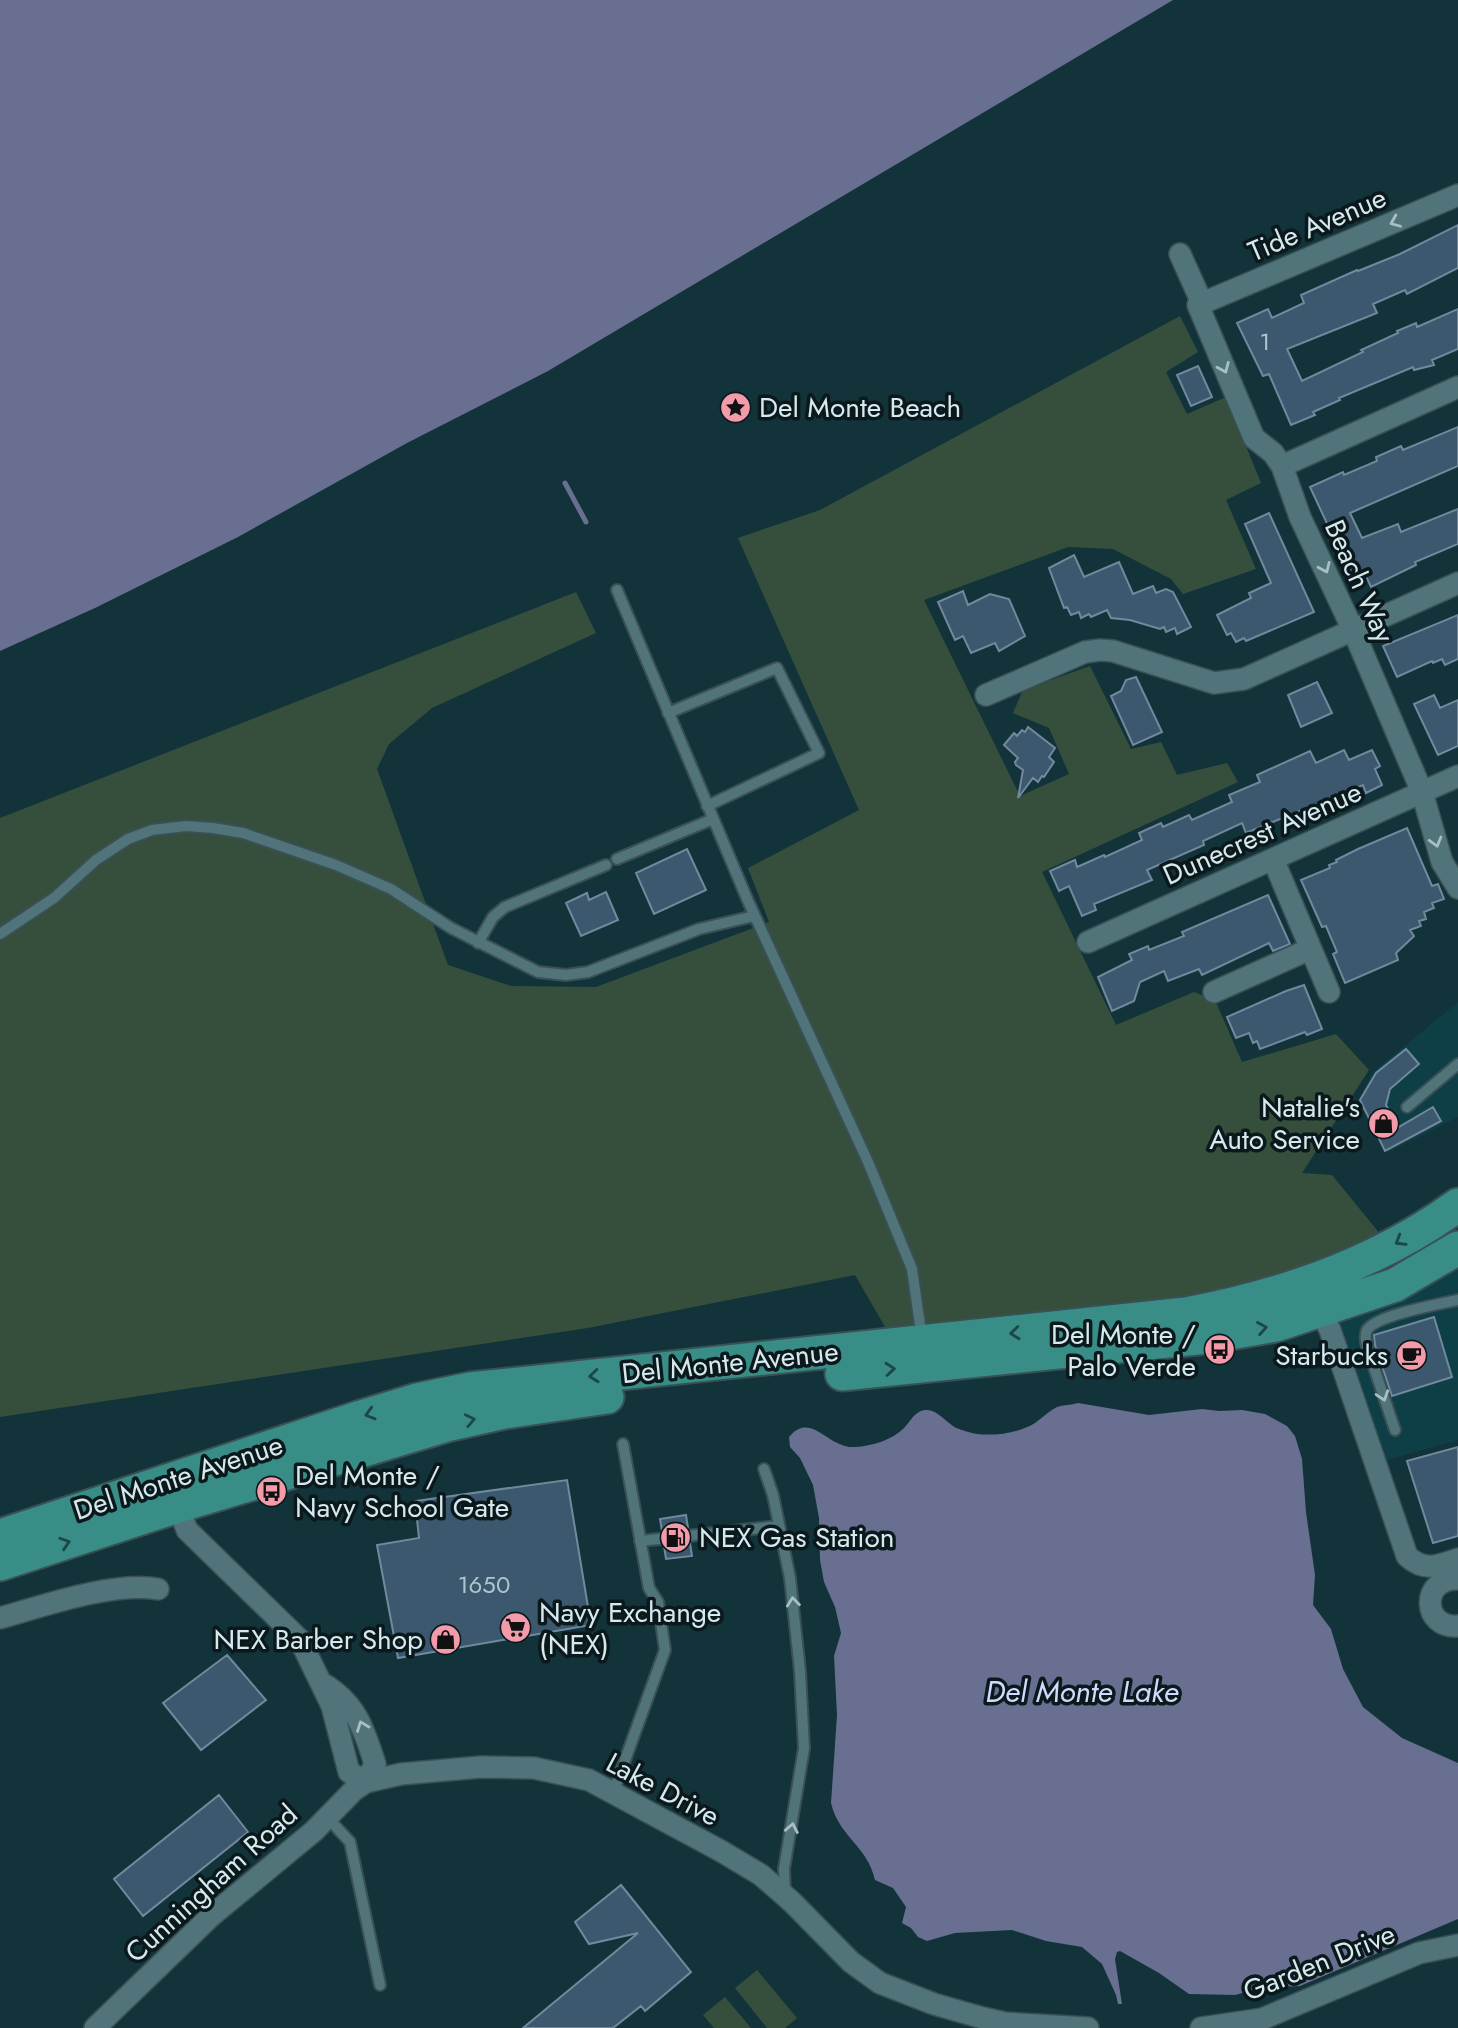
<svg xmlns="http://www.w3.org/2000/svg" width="1458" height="2028" viewBox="0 0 1458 2028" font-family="Jost,sans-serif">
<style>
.built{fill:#0e3e46}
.green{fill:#364f3c}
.water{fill:#686f90}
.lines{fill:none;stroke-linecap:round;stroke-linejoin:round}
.stream{stroke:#686f90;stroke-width:5}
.building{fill:#3b586f;stroke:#71899d;stroke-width:2}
.lane-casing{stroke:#395055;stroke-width:14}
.street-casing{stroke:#395055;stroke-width:24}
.primary-casing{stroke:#395055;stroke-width:37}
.lane{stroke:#51737a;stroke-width:10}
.street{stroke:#51737a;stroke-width:21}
.primary{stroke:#388d87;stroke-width:33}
.oneway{stroke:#a7c0c5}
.oneway2{stroke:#1d4747}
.labels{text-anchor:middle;stroke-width:7;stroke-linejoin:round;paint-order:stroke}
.number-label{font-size:24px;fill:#afc5ce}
.street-label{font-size:28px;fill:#d6e9ed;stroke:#0b191c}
.poi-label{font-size:28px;fill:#d6e9ed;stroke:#0b191c;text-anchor:start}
.water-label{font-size:30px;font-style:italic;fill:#d1d9fc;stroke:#0b191c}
</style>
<rect width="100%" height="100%" fill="#12333a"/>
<path class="built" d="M1458,1002V1117L1388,1152L1359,1099L1373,1072Z
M1458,1248V1440L1376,1463L1320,1312Z"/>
<path class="green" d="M1180,316L1198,352L1166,372L1187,414L1226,397L1261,483L1226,500L1256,569L1183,594L1171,579L1113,549L1068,547L924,600L1020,796L1069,774L1049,728L1013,713L1023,690L1090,666L1131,749L1161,742L1177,775L1227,763L1238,782L1042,872L1116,1025L1194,992L1215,1000L1242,1062L1336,1034L1369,1070L1302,1173L1332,1175L1381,1235L1301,1272L1194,1301L888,1332L855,1275L588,1328L0,1417V818L576,592L596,633L432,708L389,744L377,769L448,965L511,986L596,987L769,922L748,868L859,810L738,538L820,510Z
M757,1970L797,2018L785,2028H767L735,1988Z
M725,1997L751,2028H714L703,2015Z"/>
<path class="water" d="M0,0H1173L548,371L407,443L238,537L95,608L0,651Z
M1078,1403L1149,1415L1202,1409L1219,1411L1242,1410L1265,1414L1287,1426L1295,1436L1302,1459L1306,1512L1315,1575L1313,1605L1331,1629L1343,1669L1363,1707L1402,1738L1458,1763V1919L1300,1986L1262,1988L1235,1995L1189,1994L1159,1973L1120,1951L1117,1952L1115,1959L1122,2004H1118L1116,1995L1102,1964L1082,1947L1046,1941L1012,1930L955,1933L927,1941L918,1937L911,1928L902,1923L906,1907L893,1888L875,1880C867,1845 839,1837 831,1803L837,1715L834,1656L841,1633L835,1607L824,1582L820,1560L819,1518L813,1485L800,1458L790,1447L789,1437C811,1410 828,1449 855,1447C872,1446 892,1440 904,1428C908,1424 913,1415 919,1412C934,1404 945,1422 956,1428C962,1430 971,1433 977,1434C995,1436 1019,1433 1035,1423C1042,1418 1049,1411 1057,1407C1063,1405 1071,1405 1078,1403Z"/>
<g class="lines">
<path class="stream" d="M565,483L586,522"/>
</g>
<path class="building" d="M1458,225V268L1407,294L1405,290L1373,304L1377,313L1287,349L1302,381L1363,352L1361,350L1398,333L1397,331L1416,323L1417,327L1458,309V349L1432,360L1434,365L1414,370L1413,367L1339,398L1340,400L1313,412L1315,415L1291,425L1269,374L1263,376L1237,323L1268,309L1272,318L1304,303L1301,295L1357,270L1358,271L1400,254Z
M1198,366L1212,397L1191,406L1177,375Z
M1458,427V466L1350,513L1362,538L1398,524L1401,532L1458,509V544L1415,562L1416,565L1371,587L1364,572L1362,573L1360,571L1351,575L1310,487L1343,472L1344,475L1377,461L1376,457L1401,446L1403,450Z
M1269,513L1314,612L1246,641L1244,638L1236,642L1231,633L1227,635L1217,615L1251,598L1249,593L1271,583L1245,524Z
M1074,555L1084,577L1119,562L1133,594L1153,586L1156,593L1166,589L1173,592L1191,627L1177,634L1175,628L1166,632L1164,627L1160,629L1130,620L1111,618L1107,610L1091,617L1089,614L1081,618L1079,612L1071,615L1067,607L1064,608L1049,568Z
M963,591L968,605L990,594L1009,599L1025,636L999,651L995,643L971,653L963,636L955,640L938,602Z
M1458,615V659L1445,665L1442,659L1433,663L1432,661L1397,677L1383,646Z
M1136,677L1162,732L1133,745L1111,696L1121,691L1126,680Z
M1317,682L1332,713L1301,727L1288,695Z
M1434,695L1440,708L1458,700V746L1438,755L1414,704Z
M1028,727L1055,748L1049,757L1054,762L1044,777L1042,776L1038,782L1033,778L1018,798L1023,770L1016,765L1015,762L1018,758L1004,745L1014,733L1017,736L1022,730L1025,732Z
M1344,750L1349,760L1372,750L1380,766L1375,769L1382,785L1366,793L1363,785L1246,833L1242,823L1203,841L1204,845L1147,870L1152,880L1094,904L1096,910L1082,916L1069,886L1059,891L1050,871L1075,860L1077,867L1104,855L1105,857L1142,840L1139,833L1161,823L1163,827L1189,815L1192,820L1232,802L1229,795L1260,782L1257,775L1310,751L1316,763Z
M1407,828L1432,886L1438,884L1444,899L1432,903L1434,908L1424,912L1426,919L1419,921L1421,926L1410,930L1414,936L1396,953L1398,960L1345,983L1333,954L1337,952L1326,926L1322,927L1301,880L1330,868L1329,865L1337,862L1336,860L1358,849Z
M687,849L706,890L654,914L636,873Z
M606,892L618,920L581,936L566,903L587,893L589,900Z
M1268,895L1290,944L1273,951L1269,943L1202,975L1199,969L1168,981L1164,971L1140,982L1134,1001L1112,1011L1098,977L1132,960L1129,954L1148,946L1149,950L1184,936L1182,932Z
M1304,985L1322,1029L1307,1035L1305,1032L1260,1049L1257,1041L1253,1043L1249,1033L1236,1038L1227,1017L1286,991Z
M1406,1049L1419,1064L1390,1089L1386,1105L1397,1128L1433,1107L1441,1121L1385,1151L1360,1100L1376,1073Z
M1434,1317L1452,1377L1392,1396L1375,1345L1374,1335Z
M1458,1447V1536L1433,1543L1407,1461Z
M567,1480L591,1625L398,1658L377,1545L419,1538L415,1501Z
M686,1515L688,1528L662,1531L660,1519Z
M690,1543L692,1556L666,1559L664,1546Z
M227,1655L266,1700L201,1750L163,1703Z
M219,1795L248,1832L143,1916L114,1879Z
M621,1885L691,1972L645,2011L641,2006L613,2028H523L638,1933L589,1944L575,1922Z"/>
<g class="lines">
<defs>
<path id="lane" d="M617,590L748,901L868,1162L912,1269L922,1339
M668,713L777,668L819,753L707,806
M617,859L713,819
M0,934L54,898L96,860L128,839L152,830L186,826L213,828L243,833L336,865L391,889L451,928L538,972L566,975L588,972L699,929L754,916
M478,943L493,917L505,907L606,865
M1407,1107L1458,1064
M1395,1430L1367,1347C1366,1341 1364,1336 1367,1330C1376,1315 1440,1304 1458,1300
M764,1469L773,1495L790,1578L800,1671L804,1748L784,1869L785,1895
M640,1541L779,1526
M613,1793L665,1650L658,1602L649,1588L623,1444
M327,1817L350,1842L380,1985"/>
<path id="street" d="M1458,195L1198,305L1254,438L1273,453L1282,466L1300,517L1353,630L1422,792L1442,862L1458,888
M1180,254L1202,303
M1282,466L1458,387
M986,695L1085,652L1100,650L1113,651L1214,683L1244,679L1458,583
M1273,859L1329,992
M1088,942L1458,776
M1214,992L1310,949
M1315,1301L1330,1330L1407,1556C1424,1572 1438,1566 1458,1559
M175,1497L187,1530L300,1640L332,1706L349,1772L366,1782
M1458,1579C1420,1578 1422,1629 1458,1626
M0,1618C43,1606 114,1581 158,1589
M366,1782L401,1774L481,1767L534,1768L589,1780L721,1851L761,1875L792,1902L851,1962L880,1983L934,2004L983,2018L1005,2023L1088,2028
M95,2028L211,1916L314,1831L354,1790L366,1782L375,1764C364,1729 356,1703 322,1683
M1201,2028L1262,2019L1419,1953L1458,1945"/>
<path id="primary" d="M842,1374L1207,1337L1276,1325L1395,1285L1458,1248
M0,1536L361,1417L417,1400L470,1389L1186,1314C1283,1296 1378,1263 1458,1205
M0,1564L178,1506L447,1425L505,1412L607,1397"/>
</defs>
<use href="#lane" class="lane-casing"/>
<use href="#street" class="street-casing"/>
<use href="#primary" class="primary-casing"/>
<use href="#lane" class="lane"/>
<use href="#street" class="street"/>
<use href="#primary" class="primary"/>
</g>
<defs><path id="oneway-chevron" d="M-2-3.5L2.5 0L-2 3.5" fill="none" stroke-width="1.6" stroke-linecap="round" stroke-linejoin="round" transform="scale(1.75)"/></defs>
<g class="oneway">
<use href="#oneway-chevron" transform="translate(1395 222) rotate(157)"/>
<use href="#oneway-chevron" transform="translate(1224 368) rotate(67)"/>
<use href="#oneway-chevron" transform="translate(1325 568) rotate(66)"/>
<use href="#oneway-chevron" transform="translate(1436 842) rotate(74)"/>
<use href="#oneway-chevron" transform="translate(1383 1396) rotate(72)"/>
<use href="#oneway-chevron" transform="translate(793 1602) rotate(-96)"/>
<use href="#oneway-chevron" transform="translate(362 1726) rotate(-111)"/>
<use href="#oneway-chevron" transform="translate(792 1828) rotate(-79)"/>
</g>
<g class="oneway2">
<use href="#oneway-chevron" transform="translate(1400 1241) rotate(149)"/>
<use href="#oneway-chevron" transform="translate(1262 1328) rotate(-10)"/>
<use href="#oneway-chevron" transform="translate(1015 1333) rotate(174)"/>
<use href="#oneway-chevron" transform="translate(890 1369) rotate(-5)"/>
<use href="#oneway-chevron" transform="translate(594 1376) rotate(174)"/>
<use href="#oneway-chevron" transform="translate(370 1414) rotate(164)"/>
<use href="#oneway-chevron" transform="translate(470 1420) rotate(-12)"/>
<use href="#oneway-chevron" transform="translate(65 1543) rotate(-18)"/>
</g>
<defs>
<symbol id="sight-disc" viewBox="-11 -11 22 22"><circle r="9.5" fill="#f39aab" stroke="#0b191c"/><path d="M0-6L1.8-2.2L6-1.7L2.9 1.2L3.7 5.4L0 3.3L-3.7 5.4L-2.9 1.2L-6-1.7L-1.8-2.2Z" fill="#111"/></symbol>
<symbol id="shop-disc" viewBox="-11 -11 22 22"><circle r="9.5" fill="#f39aab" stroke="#0b191c"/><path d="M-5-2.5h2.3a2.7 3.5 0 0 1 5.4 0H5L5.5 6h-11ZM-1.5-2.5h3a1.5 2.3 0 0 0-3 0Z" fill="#111"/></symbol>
<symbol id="bus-disc" viewBox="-11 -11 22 22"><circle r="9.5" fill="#f39aab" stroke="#0b191c"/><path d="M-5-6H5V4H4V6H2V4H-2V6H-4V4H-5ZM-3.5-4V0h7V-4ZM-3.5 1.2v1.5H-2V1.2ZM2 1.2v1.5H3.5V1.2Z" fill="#111"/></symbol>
<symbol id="cafe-disc" viewBox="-11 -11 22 22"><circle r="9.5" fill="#f39aab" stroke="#0b191c"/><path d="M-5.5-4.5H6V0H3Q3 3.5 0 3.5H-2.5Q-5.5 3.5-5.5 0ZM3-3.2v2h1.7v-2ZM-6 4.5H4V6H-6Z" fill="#111"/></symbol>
<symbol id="fuel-disc" viewBox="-11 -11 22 22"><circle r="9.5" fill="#f39aab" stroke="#0b191c"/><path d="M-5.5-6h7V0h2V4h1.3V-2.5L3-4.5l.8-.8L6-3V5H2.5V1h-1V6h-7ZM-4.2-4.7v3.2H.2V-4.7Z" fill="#111"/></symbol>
<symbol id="supermarket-disc" viewBox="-11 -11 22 22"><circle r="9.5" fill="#f39aab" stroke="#0b191c"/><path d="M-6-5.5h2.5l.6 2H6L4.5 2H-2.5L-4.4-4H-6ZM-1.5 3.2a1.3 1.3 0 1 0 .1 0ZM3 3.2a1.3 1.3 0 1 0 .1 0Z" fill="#111"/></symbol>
</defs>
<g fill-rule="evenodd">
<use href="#sight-disc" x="718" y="390" width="35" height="35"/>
<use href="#shop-disc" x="1366" y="1106" width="35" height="35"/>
<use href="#bus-disc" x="1202" y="1332" width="35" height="35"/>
<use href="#cafe-disc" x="1394" y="1338" width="35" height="35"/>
<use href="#bus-disc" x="254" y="1474" width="35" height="35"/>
<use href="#fuel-disc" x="658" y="1520" width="35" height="35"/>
<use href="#supermarket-disc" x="498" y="1610" width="35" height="35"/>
<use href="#shop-disc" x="428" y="1622" width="35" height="35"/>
</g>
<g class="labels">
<g class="number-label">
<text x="1265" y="350">1</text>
<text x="484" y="1593">1650</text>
</g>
<g class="street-label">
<text transform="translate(1317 224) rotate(-23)" y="10">Tide Avenue</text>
<text transform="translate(1360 581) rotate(66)" y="10">Beach Way</text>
<text transform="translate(1262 833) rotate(-24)" y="10">Dunecrest Avenue</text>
<text transform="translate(730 1362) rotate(-6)" y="10">Del Monte Avenue</text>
<text transform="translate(178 1477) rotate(-18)" y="10">Del Monte Avenue</text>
<text transform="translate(663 1789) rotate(28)" y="10">Lake Drive</text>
<text transform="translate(211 1883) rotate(-42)" y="10">Cunningham Road</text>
<text transform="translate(1319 1962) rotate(-22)" y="10">Garden Drive</text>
</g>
<g class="poi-label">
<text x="759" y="417">Del Monte Beach</text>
<text x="1360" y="1117" text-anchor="end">Natalie's<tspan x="1360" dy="32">Auto Service</tspan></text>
<text x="1196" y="1344" text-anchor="end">Del Monte /<tspan x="1196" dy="32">Palo Verde</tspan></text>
<text x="1388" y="1365" text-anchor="end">Starbucks</text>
<text x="295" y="1485">Del Monte /<tspan x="295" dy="32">Navy School Gate</tspan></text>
<text x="699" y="1547">NEX Gas Station</text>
<text x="539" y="1622">Navy Exchange<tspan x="539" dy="32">(NEX)</tspan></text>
<text x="423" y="1649" text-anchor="end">NEX Barber Shop</text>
</g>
<g class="water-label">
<text x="1082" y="1702">Del Monte Lake</text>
</g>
</g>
</svg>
